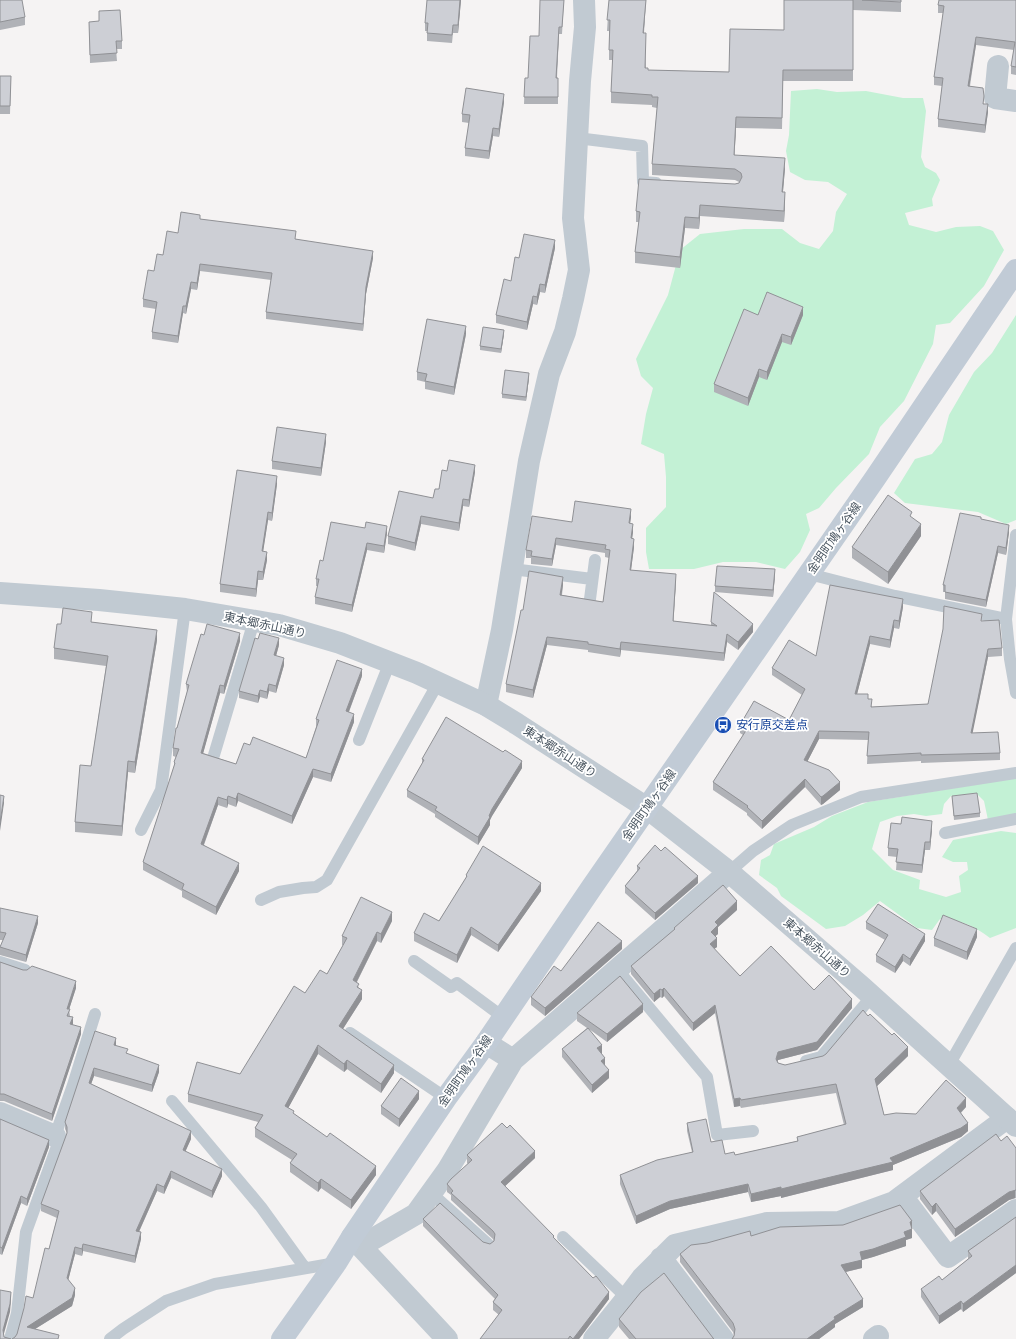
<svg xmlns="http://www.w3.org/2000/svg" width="1016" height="1339" viewBox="0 0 1016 1339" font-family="'PT Sans Narrow','Noto Sans JP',sans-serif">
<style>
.green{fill:#c3f1d5}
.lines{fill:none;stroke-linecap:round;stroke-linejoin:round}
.service{stroke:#c1cad2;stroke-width:12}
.minor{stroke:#c1cad2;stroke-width:22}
.tertiary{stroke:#c1cad2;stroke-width:22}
.secondary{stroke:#c1cbd6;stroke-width:22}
.wall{fill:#b0b2b7}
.shaded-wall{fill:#909195}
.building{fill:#cdcfd5;stroke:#909195}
.labels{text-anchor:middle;stroke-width:3.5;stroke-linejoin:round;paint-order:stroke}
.street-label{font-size:12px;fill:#4a5661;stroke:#fff}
.transit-label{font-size:12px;fill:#164399;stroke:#fff;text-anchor:start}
</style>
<rect width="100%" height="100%" fill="#f5f3f3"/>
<path class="green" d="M817,89L837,92L866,91L903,98H923L926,111L921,157L925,167L936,173L940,180L932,199L933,206L905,213L909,225L936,232L956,227L980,226L993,231L1004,250L984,286L950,323L936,325L933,344L904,401L880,427L869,454L836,488L819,508L806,514L810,530L800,552L785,569L756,562H723L694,569H649L646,552V528L666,507V477L664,454L641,444L646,414L653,388L641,376L636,359L668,295L680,250L700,234L744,229H782L800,243L819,249L833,231L836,212L847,194L828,182L805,180L790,172L786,151L789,135L791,91Z
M1016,315V520L1006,524L978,512L905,503L894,493L915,459L932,454L942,442L949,415L974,372L992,353Z
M1016,778V815L988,820L984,801L976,793L951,796L944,804L942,814L926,816L914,814L897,816L880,822L872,849L893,870L920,880L919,889L946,897L961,892L959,876L968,870L967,862H953L942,857L953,840L1001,831L1016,833V928L990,938C973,925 961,920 940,919L932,930L917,928L880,901L863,915L845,926L826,929L781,896L777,888L759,875L761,860L770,855L774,844L814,827L832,816L868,802Z"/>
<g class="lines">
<path class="service" d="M577,138L642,146L643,182L656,183
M1016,535L1006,619L1010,659L1016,693
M512,569L592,579
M809,574L895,596L1006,619
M590,599L595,560
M359,740L390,662
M214,755L254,621
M141,830L161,790L185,609
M945,833L1016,819
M729,872L753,851L792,825L861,797L1016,773
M261,900L279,892L303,888L316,887L327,880L438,683
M414,961L451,987L457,983L503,1017
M0,962L25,970
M617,969L707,1077L717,1135L753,1131
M350,1033L446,1098
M806,1061L821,1057L872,996
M949,1065L1016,948
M172,1101L261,1207L305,1268
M431,1193L488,1244
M563,1237L627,1298
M10,1339L17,1313L26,1232L60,1138L55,1136L73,1085L95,1014
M110,1339L123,1329L166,1301L215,1284L336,1263"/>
<path class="minor" d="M998,66L995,98L1016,101
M486,705L502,630L529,461L549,374L565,332L573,299L579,270L573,218L580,81L585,27L584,0
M513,1060L729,872
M0,1113L55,1136
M902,1196L948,1257L1016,1210
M352,1237L447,1339
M361,1246L416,1214L447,1171L513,1060L486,1043
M661,1258L723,1339
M594,1339L627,1298L642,1278L675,1245L767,1223L839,1222L894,1202L1007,1118
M874,1339L878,1336"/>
<path class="tertiary" d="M0,593L99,600L185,609L279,625L340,643L417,673L486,705L517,724L647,808L729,872L862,987L1016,1126"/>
<path class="secondary" d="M282,1339L336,1263L352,1237L446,1098L486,1043L592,887L876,477L1016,270"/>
</g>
<path class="wall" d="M0,0L25,17V25L0,30Z
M461,0L458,33H453L452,43L427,41V31H425V23Z
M564,0L562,34H559L557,78H558V104H524L525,78H528L539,36Z
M609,0H646L644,33L646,68L648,70L729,72L784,30V0H901V12L853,10V81H783L782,129L736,128L734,155L785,168L783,192L785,203L784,222L700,216L699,229L685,228L680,268L635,263V252L639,222H636V211L739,183V182L735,180L652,175V164L657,108L652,107V105L611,103V92L613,60H609V31H607Z
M1016,0V75L1011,74V66L1014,50L976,45L970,86L984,104L988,112L985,133L938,127V119L942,86L934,85V77L943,13H938V5Z
M89,22L122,41V49H116L117,61L90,63Z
M0,76H11L10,114H0Z
M504,102L499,137L493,136L489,159L465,156V148L469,123L462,122V114Z
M200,219L296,239L373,258L366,294L363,331L266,319V312L271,280L200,271L197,290L191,289L186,314L183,313L178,343L152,339V332L156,309L143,307V299L154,271L178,233Z
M555,248L545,293L540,292L537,305L533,304L527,330L496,323V315L511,281L519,258Z
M758,315H803L791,345L782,342L767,380L759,377L748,406L714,392V384Z
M466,334L454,395L425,389V382L417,380V372Z
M504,334L501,353L480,350V346Z
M529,378L526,401L502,398V394Z
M326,442L321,476L272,469V461Z
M447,471L475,472L469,507L463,506L459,531L421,524L415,551L388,544V536L433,498L439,489Z
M277,484L272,521L268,520L263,551L267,560L263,580H258L256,597L220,592V584Z
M631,517L630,523L633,532L632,539L634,547L631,570L676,581L673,621L711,625V622L753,632L738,650L727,642L724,661L621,650L620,657L588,652V650L547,645L533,698L506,692V684L523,610L563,585L562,595L603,602L609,558L605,557V553L556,545L552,566L531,564V558H526V550L572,522Z
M912,518L921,536L888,584L852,558V547Z
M981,519L1009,532L1006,555L998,553L986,607L945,599V592H943V585Z
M387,533L384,553L367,550L352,612L315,604V597L318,586H316V579L323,561Z
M775,575L773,597L715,592V586Z
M903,607L899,629L894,628L890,648L870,644L857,694L868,699L872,707L928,704L982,621L1002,648V656L988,657L972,733L1000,753V760L921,763V761L867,764L868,740L819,739L807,762L840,790L823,804L821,805L805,787L762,829L747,815V813L713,790V782L743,735L740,733V725L789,720L802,695L772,675V668L816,656Z
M92,622L157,640L135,773L128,772L122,836L75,832V822L91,766L106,666L54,659V648L61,624Z
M204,635L240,641L224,694L220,693L203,753L236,764L250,745L306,758L316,727V719L362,676L349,712L354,722L331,782L313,777L292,824L238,801L236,807L228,804L227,808L218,805L204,845L239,871L216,915L182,897V891L143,870V862L174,766V762L176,757L173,756V748L177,728L187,692L186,684Z
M279,645L276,656L284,665L276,693L269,691L267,699L260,697L258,703L239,698V691Z
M422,759L522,768L492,816L490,820V825L478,845L435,817V814L407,797V790L422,764Z
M952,796L980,813V817L954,820Z
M932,829L930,850H925L922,873L896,870L897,857L888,856V848Z
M637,866L698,883L655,920L625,893V886L637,871Z
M466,875L541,891L498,952L471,935L457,963L414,941V933L439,921L466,878Z
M0,908L38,923L26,962L0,955V947L3,940H0Z
M737,910L718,927V934L715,936L717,947L714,949L740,976L814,990L852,1008L817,1050L778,1060V1063L785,1065L908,1056L877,1086L884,1115L916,1114L966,1107L961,1113L968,1131L961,1137L893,1165V1170L781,1198V1196L751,1202L748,1192L670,1209L636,1224L620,1184V1175L692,1152L687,1131V1123L725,1154L735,1155L797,1141V1137L844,1125L836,1093L741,1108L740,1106L734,1107L715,1013L693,1031L664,996L662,998L660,997L654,1002L631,974V966L674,930V928Z
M392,921L381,943L377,941L357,982L362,999L343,1029L394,1073L381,1093L347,1069L344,1072L318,1054L288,1108L294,1114L376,1175L351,1209L321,1188L318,1192L290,1172V1163L292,1160L255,1137V1128L258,1122L188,1102V1094L240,1074L305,993L327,974L343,945H342V936Z
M866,922L925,941L910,966L903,961L895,973L876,962V955L885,940L866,929Z
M977,937L967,960L934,946V938Z
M622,949L545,1016L531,1005V997L561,971Z
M0,962L76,988L69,1009L70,1016L73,1025L81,1034L52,1121L4,1101H0Z
M643,1012L607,1042L589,1029L602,1053H601L609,1078L592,1093L562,1057V1049L587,1028L577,1021V1013Z
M95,1031L128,1054L159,1072L152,1092L94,1076L91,1084L191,1139L185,1151L222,1176L212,1198L171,1178L164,1194L157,1191L139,1232L141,1239L135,1263L83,1251L82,1256L75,1254L68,1280L75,1295L72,1306L35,1329L59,1339L15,1337L17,1334L33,1298L49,1249L57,1218L41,1211V1204L67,1133L65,1129V1122Z
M419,1099L399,1127L381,1114V1106Z
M0,1119L49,1147L27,1206L21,1203L2,1255L0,1254Z
M1001,1141L1016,1148V1198L1009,1200L955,1237L936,1211L932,1215L920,1199V1191Z
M467,1155L535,1158L505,1186L554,1238L609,1299L579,1339H480L499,1315L493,1310V1302L495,1299L423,1226V1219L483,1242L490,1244L494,1241L493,1239L451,1200V1195L447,1192V1184L468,1164L467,1163Z
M1016,1217V1273L963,1312L961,1309L939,1324L921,1297V1289L942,1280L968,1259V1251Z
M912,1228V1238L906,1240V1246L873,1257L862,1260V1268L846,1272L863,1307L835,1324V1327L819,1339H732L734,1335L733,1332L680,1262V1254L751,1236Z
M619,1319L713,1338L714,1339H629L619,1327Z"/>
<path class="shaded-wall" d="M460,0H461L458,33V25Z
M646,0L643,43V33Z
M559,27V34L556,85V78Z
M976,37V45L968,94V86Z
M504,94V102L499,137V129Z
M988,104V112L985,133V125Z
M736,117V128L734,165V155Z
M493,128V136L489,159V151Z
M785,158V168L782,202V192Z
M785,192V203L784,222V211Z
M700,205V216L699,229V218Z
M685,217V228L680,268V257Z
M555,240V248L545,293V285Z
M373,251V258L366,294L363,331V324L366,287Z
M200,264V271L197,290V283Z
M191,282V289L186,314V306Z
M540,284V292L537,305V297Z
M533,296V304L527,330V322Z
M183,306V313L178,343V336Z
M803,307V315L791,345V337Z
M466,326V334L454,395V387Z
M504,330V334L501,353V349Z
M782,334V342L767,380V372Z
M759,369V377L748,406V398Z
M529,373V378L526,401V397Z
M326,434V442L321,476V468Z
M475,465V472L469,507V500Z
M277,476V484L272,521V513Z
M463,499V506L459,531V523Z
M631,509V517L629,531V523Z
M268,512V520L262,559V551Z
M421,516V524L415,551V543Z
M633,524V532L631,546V538Z
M921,524V536L888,584V572Z
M1009,525V532L1006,555V548Z
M387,526V533L384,553V546Z
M556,538V545L552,566V559Z
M634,539V547L630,578V570Z
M367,543V550L352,612V605Z
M998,546V553L986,607V600Z
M267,552V560L263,580V572Z
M775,569V575L773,597V590Z
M258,571V580L256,597V589Z
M676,574V581L673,629V621Z
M563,577V585L560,603V595Z
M903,599V607L899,629V621Z
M894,620V628L890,648V640Z
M753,624V632L738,650V642Z
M157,630V640L135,773V762Z
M240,633V641L224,694V686Z
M727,634V642L724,661V653Z
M870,636V644L855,702V694Z
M547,637V645L533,698V690Z
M279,638V645L274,663V655Z
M621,642V650L620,657V649Z
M988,649V657L971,741V733Z
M284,658V665L276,693V686Z
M362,669V676L346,719V711Z
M269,684V691L267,699V692Z
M220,685V693L201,761V753Z
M260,690V697L258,703V696Z
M354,714V722L331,782V774Z
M819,731V739L804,768V760Z
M128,761V772L122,836V826Z
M522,761V768L492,816L490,820V825L478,845V837L492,809Z
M313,769V777L292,824V816Z
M805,779V787L762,829V821Z
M840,782V790L823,804L821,805V797Z
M238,793V801L236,807V799Z
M4,796V803L0,831V823Z
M228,796V804L227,808V800Z
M218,797V805L201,852V844Z
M932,821V829L930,850V842Z
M925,842V850L922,873V865Z
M239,863V871L216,915V907Z
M698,876V883L655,920V913Z
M541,883V891L498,952V945Z
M737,901V910L718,927V934L711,940V932L715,922Z
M392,912V921L381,943V934Z
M38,916V923L26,962V955Z
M471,927V935L457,963V955Z
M977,929V937L967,960V952Z
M377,932V941L353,989V980Z
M925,934V941L910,966V959Z
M717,938V947L710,952V944Z
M622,941V949L545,1016V1008Z
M903,954V961L895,973V967Z
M76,981V988L67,1016V1009Z
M664,988V996L662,998V990Z
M660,989V997L654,1002V994Z
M362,990V999L339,1035V1026Z
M852,999V1008L817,1050L778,1060L776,1067V1059L778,1052Z
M643,1004V1012L607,1042V1034Z
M715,1005V1013L693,1031V1023Z
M73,1017V1025L70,1024Z
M81,1027V1034L52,1121V1114Z
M116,1038V1045L114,1052V1045Z
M318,1045V1054L285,1114V1106Z
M602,1045V1053L597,1056V1048Z
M908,1047V1056L875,1088V1079Z
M605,1058V1066L601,1061Z
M347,1060V1069L344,1072V1064Z
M159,1065V1072L152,1092V1085Z
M394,1065V1073L381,1093V1084Z
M94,1068V1076L89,1090V1083Z
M609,1070V1078L592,1093V1085Z
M419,1091V1099L399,1127V1119Z
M740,1098V1106L734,1107V1099Z
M966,1098V1107L957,1116V1108Z
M968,1123V1131L961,1137L893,1165V1170L781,1198V1189L890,1158Z
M191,1131V1139L183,1157V1150Z
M49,1140V1147L27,1206V1199Z
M535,1151V1158L501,1190V1182Z
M376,1166V1175L351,1209V1200Z
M222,1169V1176L212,1198V1191Z
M171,1171V1178L164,1194V1187Z
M321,1179V1188L318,1192V1183Z
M157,1184V1191L136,1238V1231Z
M748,1184V1192L670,1209L636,1224V1216L670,1201Z
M781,1187V1196L751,1202V1194Z
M1015,1190V1198L1009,1200L955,1237V1229L1009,1192Z
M21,1196V1203L2,1255V1248Z
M936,1203V1211L932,1215V1207Z
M912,1221V1238L906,1240V1246L873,1257L862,1260V1268L841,1273V1265L860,1252L904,1232L910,1222Z
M141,1232V1239L135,1263V1256Z
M83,1244V1251L82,1256V1249Z
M75,1247V1254L67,1285V1278Z
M1016,1265V1273L963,1312V1304Z
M75,1288V1295L72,1306L27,1334V1327Z
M11,1292V1300L10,1312L3,1337V1330Z
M609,1292V1299L579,1339H573Z
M863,1299V1307L835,1324V1327L819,1339H807L834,1317Z
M961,1301V1309L939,1324V1316Z"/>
<path class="building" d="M0,0H22L25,17L0,22Z
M427,0H460L458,25H453L452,35L427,33L428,23H425Z
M540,0H564L562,27H559L556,78H558V97H524L525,78H528L530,36H539Z
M609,0H646L643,33H646L645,68H648V70L729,72L730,29L784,30V0H853V70H783L782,118L736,117L734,155L785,158L782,192H785L784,211L700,205L699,218L685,217L680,257L635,252L640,212L636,211L639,179L735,184L739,183L742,177L741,173L735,169L652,164L658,97H652V95L611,92L613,50H609L610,20H607Z
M862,0H901V2Z
M939,0H1016V67L1011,66L1015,42L976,37L968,86L983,88L984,96L983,104H988L985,125L938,119L943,78L934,77L944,6L938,5Z
M120,10L122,41H116L117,53L90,55L89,22L99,21V11Z
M0,76H11L10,106H0Z
M466,88L504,94L499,129L493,128L489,151L465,148L470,115L462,114Z
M181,212L200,215V219L296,231L295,239L373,251L366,287L363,324L266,312L272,273L200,264L197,283L191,282L186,306H183L178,336L152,332L157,302L143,299L148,270L154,271L157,254L163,255L167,231L178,233Z
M524,234L555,240L545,285L540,284L537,297L533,296L527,322L496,315L504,279L511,281L515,257L519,258Z
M767,292L803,307L791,337L782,334L767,372L759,369L748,398L714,384L744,309L758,315Z
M427,319L466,326L454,387L425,381L427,374L417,372Z
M483,327L504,330L501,349L480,346Z
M505,370L529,373L526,397L502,394Z
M277,427L326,434L321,468L272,461Z
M449,460L475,465L469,500L463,499L459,523L421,516L415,543L388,536L399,491L433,498L435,489H439L442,470L447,471Z
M237,470L277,476L272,513L268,512L262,551L267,552L263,572L258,571L256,589L220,584Z
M888,495L912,512L910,516L921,524L888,572L852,547Z
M575,501L631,509L629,523L633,524L631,538L634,539L630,570L676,574L673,621L717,626L711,622L714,592L753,624L738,642L727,634L724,653L621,642L620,649L588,644V642L547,637L533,690L506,684L521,610H523L529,571L563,577L560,595L603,602L610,550L605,549L606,545L556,538L552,559L531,556L532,551L526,550L532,516L572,522Z
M960,513L981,517V519L1009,525L1006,548L998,546L986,600L945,592V585H943Z
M331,522L365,528L366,522L387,526L384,546L367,543L352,605L315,597L319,579H316L320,560L323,561Z
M717,566L775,569L773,590L715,586Z
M830,585L903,599L899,621L894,620L890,640L870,636L855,694H868V699H872L871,707L928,704L943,629L944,606L982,614L981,621L999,620L1002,648L988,649L971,733L998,732L1000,753L921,755V753L867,756L869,732L819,731L804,760L829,770L840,782L823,796L821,797L805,779L762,821L747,807L748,806L713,782L747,729L740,725L754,701L789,720L805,689L772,668L789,640L816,656Z
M63,608L92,612L91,622L157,630L135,762L128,761L122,826L75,822L80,765L91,766L108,656L54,648L57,624H61Z
M207,624L240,633L224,686L220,685L201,753L236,764L244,743L250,745L253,737L306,758L319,720L316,719L337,660L362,669L346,711L354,714L331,774L313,769L292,816L238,793L236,799L228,796L227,800L218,797L201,844L239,863L216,907L182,889L184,884L143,862L175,763L174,762L179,749L173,748L176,728H177L189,685L186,684L201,634L204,635Z
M260,633L279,638L274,655L284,658L276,686L269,684L267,692L260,690L258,696L239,691L255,638L258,639Z
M446,717L503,752L505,750L522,761L492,809L489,816L490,817L478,837L435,810L437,807L407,790L424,760L422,759Z
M977,793L980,813L954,816L952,796Z
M0,795L4,796L0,823Z
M902,817L932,821L930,842H925L922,865L896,862L898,849L888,848L891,823L901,824Z
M655,845L661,851L665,847L698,876L655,913L625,886L640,868L637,866Z
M483,846L541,883L498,945L471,927L457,955L414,933L424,913L439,921L467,876L466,875Z
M723,885L737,901L715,922L718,925L711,932L717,938L710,944L740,976L771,946L814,990L829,975L852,999L817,1042L778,1052L776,1059L778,1063L785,1065L823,1056L826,1054L863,1010L868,1016L870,1014L892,1035L894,1033L908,1047L875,1079L884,1115L896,1113L916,1114L946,1080L966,1098L957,1108L968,1123L961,1128L890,1158L893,1162L781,1189V1187L751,1194L748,1184L670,1201L636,1216L620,1175L657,1160L693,1152L687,1123L706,1119L711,1142L722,1140L725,1154L734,1152L735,1155L798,1141L797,1137L846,1124L836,1084L741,1100L740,1098L734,1099L715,1005L693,1023L664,988L662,990L660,989L654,994L631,966L675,929L674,928Z
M361,897L392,912L381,934L377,932L353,980L359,984L357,987L362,990L339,1026L394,1065L381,1084L347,1060L344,1064L318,1045L285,1106L294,1111L293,1113L327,1137L330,1133L376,1166L351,1200L321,1179L318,1183L290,1163L297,1154L255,1128L263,1115L188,1094L197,1062L240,1074L294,986L305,993L320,970L327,974L347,938L342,936Z
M878,904L925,934L910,959L903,954L895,967L876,955L888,935L866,922Z
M0,908L38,916L26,955L0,947L6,933L0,932Z
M943,915L977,929L967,952L934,938Z
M598,922L622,941L545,1008L531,997L554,966L561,971Z
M0,962L23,970H27L32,966L76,981L67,1009H70L67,1016L73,1017L70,1024L81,1027L52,1114L4,1094H0Z
M620,976L643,1004L607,1034L577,1013Z
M588,1028L602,1045L597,1048L605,1058L601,1061L609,1070L592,1085L562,1049Z
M95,1031L116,1038L114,1045L128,1049L126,1053L159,1065L152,1085L94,1068L89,1083L191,1131L183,1150L222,1169L212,1191L171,1171L164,1187L157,1184L136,1231L141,1232L135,1256L83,1244L82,1249L75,1247L67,1278L75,1288L72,1298L27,1327L59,1335L58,1339H12L15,1337L17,1334L24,1308L26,1296L33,1298L45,1248L49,1249L59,1211L41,1204L67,1133V1127L65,1122Z
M401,1078L419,1091L399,1119L381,1106Z
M0,1119L49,1140L27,1199L21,1196L2,1248L0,1247Z
M502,1123L507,1128L510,1125L535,1151L501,1182L554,1236L553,1237L593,1278L596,1276L609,1292L573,1339L570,1336L568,1339H480L502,1310L493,1302L498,1295L423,1219L440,1203L483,1242L490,1244L494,1241L495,1234L493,1231L451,1193L453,1191L447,1184L451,1179L472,1160L467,1155Z
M996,1134L1001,1141L1007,1136L1016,1148V1190L1009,1192L955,1229L936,1203L932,1207L920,1191Z
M900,1205L912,1221L910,1222L912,1229L904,1232L906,1237L873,1249L860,1252L862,1260L841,1265L863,1299L834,1317L835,1319L807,1339H732L734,1336L735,1329L733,1323L680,1254L691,1245L707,1243L750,1231L751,1236L780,1227L843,1225Z
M1016,1217V1265L963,1304L961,1301L939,1316L921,1289L939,1276L942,1280L972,1256L968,1251Z
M664,1273L713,1338L714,1339H636L619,1319L641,1292Z
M0,1290L11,1292L10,1304L3,1330L4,1337L11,1339H0Z"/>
<defs>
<symbol id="bus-disc" viewBox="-11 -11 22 22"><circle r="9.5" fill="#1a4fb4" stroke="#fff"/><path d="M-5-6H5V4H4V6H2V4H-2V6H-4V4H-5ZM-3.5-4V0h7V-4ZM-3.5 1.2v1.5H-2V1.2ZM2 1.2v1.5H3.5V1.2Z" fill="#fff"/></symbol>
</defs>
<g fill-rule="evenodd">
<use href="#bus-disc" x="713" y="715" width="20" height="20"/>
</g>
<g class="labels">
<g class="street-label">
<text transform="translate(834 538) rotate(-55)" y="4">金明町鳩ヶ谷線</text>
<text transform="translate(265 625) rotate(12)" y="4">東本郷赤山通り</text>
<text transform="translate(560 752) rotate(33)" y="4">東本郷赤山通り</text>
<text transform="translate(649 805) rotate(-55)" y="4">金明町鳩ヶ谷線</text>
<text transform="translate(817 948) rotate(41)" y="4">東本郷赤山通り</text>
<text transform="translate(465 1071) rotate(-55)" y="4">金明町鳩ヶ谷線</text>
</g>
<g class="transit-label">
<text x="736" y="729">安行原交差点</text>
</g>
</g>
</svg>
